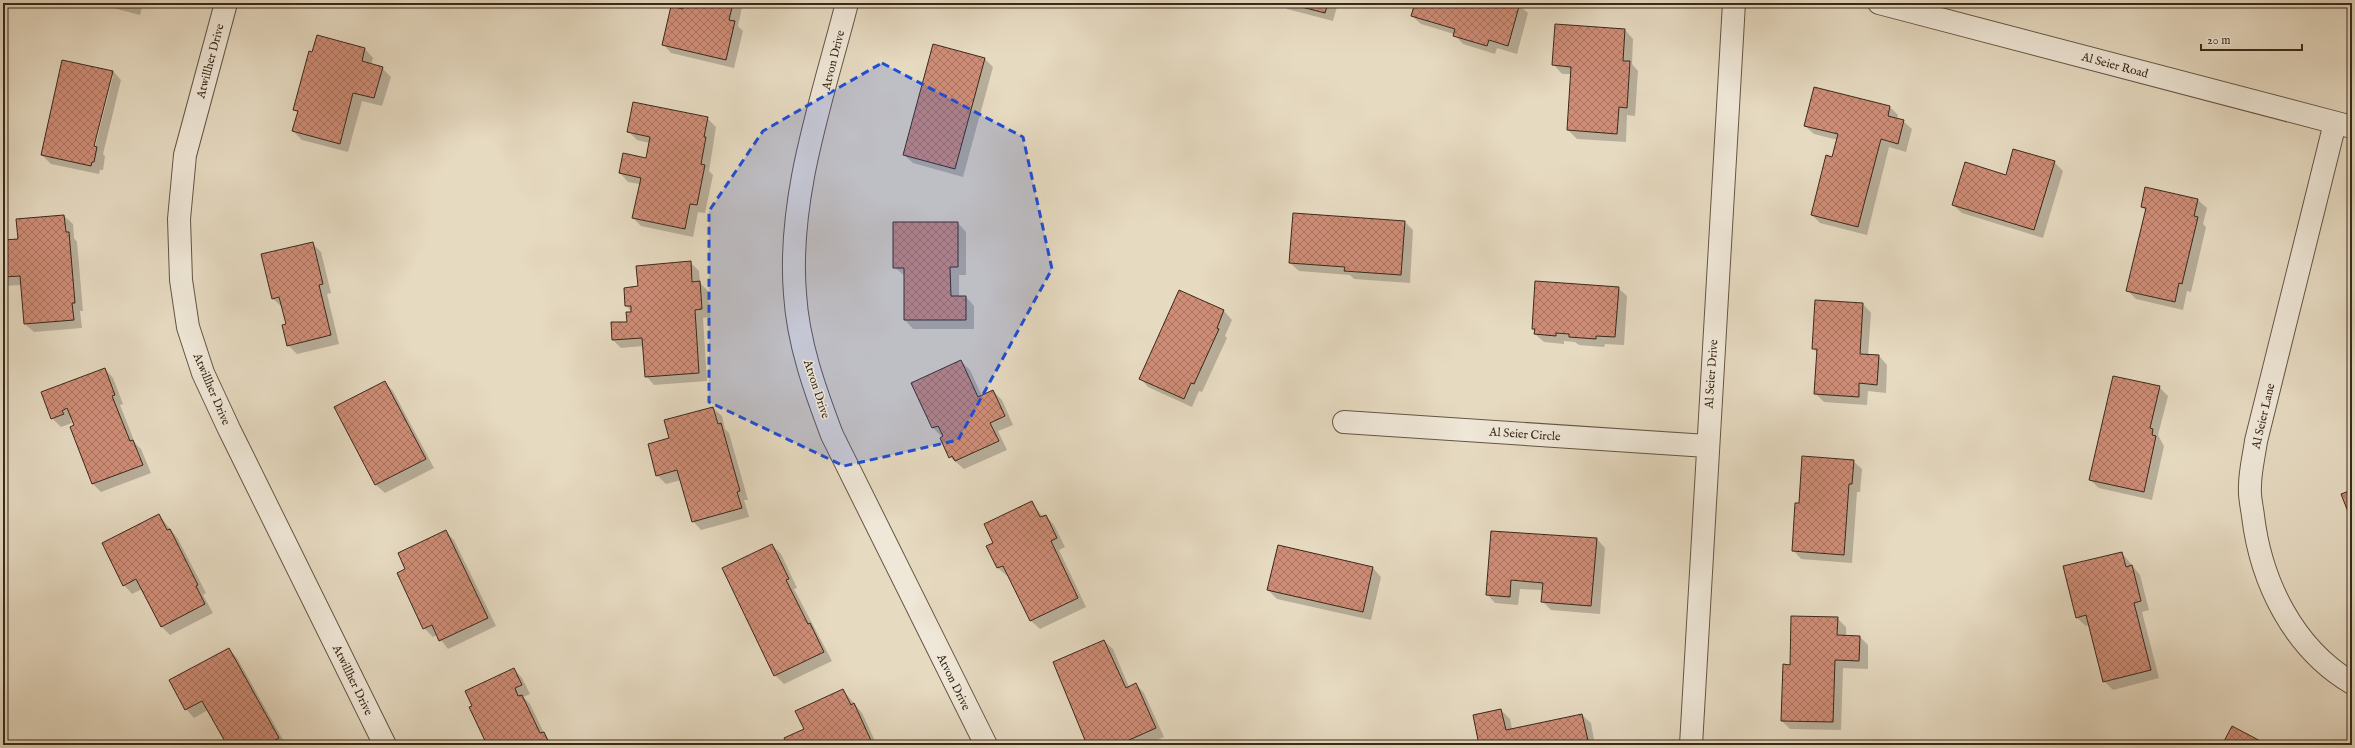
<svg xmlns="http://www.w3.org/2000/svg" width="2355" height="748" viewBox="0 0 2355 748" font-family="'IM FELL English',serif">
<style>
.shadow{fill:#0003;fill-rule:evenodd}
.building{fill:url(#building-cross-hatch);stroke:#3a2919}
.lines{fill:none;stroke-linecap:round;stroke-linejoin:round}
.minor-casing{stroke:#655543;stroke-width:24}
.minor{stroke:#efe7d7;stroke-width:22}
.marked{fill:#1d4ed8;fill-opacity:0.2;stroke:#1d4ed8;stroke-width:3;stroke-dasharray:8 5;stroke-linejoin:round}
.labels{text-anchor:middle;stroke-width:3;stroke-linejoin:round;paint-order:stroke}
.street-label{font-size:12px;fill:#3a2919;stroke:#efe7d7}
</style>
<defs>
<pattern id="building-cross-hatch" width="8" height="8" patternUnits="userSpaceOnUse"><rect width="8" height="8" fill="#cf8d77"/><path d="M0 0l8 8M0 8l8-8" fill="none" stroke="#a97361"/></pattern>
</defs>
<rect width="100%" height="100%" fill="#e6dac1"/>
<filter id="stains"><feTurbulence type="fractalNoise" baseFrequency=".005" numOctaves="4"/><feColorMatrix values="0 0 0 0 .2 0 0 0 0 .09 0 0 0 0 .02 0 0 0 .5 -.17"/></filter>
<radialGradient id="worn" r=".72"><stop offset=".6" stop-color="#630" stop-opacity="0"/><stop offset="1" stop-color="#630" stop-opacity=".3"/></radialGradient>
<path class="shadow" d="M94,3H143L140,15Z
M686,3H743L738,26L743,31L734,68L671,53L663,44L684,10Z
M1281,3H1338L1333,21L1287,9Z
M1416,3H1516L1528,13L1517,54L1497,48L1495,54L1463,44L1454,34L1421,24L1412,16Z
M1625,30L1633,39L1632,64L1638,71L1635,116L1627,115L1626,142L1577,139L1568,130L1572,74H1562L1554,65Z
M365,49L373,58L371,65L382,68L391,77L382,106L362,101L348,152L302,140L293,131L298,113L294,109L313,53Z
M984,58L993,67L963,177L913,163L904,155Z
M113,71L121,80L103,154L105,156L103,170H100L99,174L51,164L42,155ZM111,76H113L94,151H92Z
M1815,88L1890,107L1898,115L1897,119L1903,121L1912,129L1906,152L1889,147L1867,235L1820,223L1812,215L1838,140L1814,134L1805,126Z
M707,118L716,127L709,171L713,175L705,213L698,212L693,237L641,226L633,218L640,184L628,182L620,173L647,159L650,143L637,140L628,131Z
M2054,162L2063,171L2043,238L1962,213L1953,205L2006,176Z
M2146,188L2198,200L2207,208L2203,224L2206,227L2191,292L2187,291L2183,310L2136,299L2128,291L2146,211L2142,207Z
M64,216L73,224L74,238L77,242L83,311H80L82,328L34,332L25,324L22,285L3,286V241L19,239Z
M1405,222L1413,230L1410,283L1354,279L1350,275L1299,271L1290,263Z
M958,223L966,232V275H959V297H966L974,306V329H913L905,320V276L894,267Z
M312,243L321,252L331,293L327,294L339,344L297,354L288,345L287,325L282,307L272,298Z
M690,262L699,271L700,283L708,291L710,317L703,318L707,381L654,385L646,376L643,346L621,348L613,340L633,313L626,306L639,287Z
M1618,288L1627,296L1624,345L1605,344L1604,347L1579,345L1575,342L1564,341V344L1544,342L1535,334L1533,329Z
M1179,291L1224,311L1232,320L1225,336L1227,338L1202,392L1199,391L1192,407L1148,387L1140,378Z
M1863,304L1871,313L1868,355L1879,356L1887,365L1886,393L1868,391L1867,405L1824,402L1815,393L1818,354L1813,348Z
M961,361L970,370L982,396L993,391L1002,400L1013,425L998,431L1007,450L964,469L950,457L943,438L933,428Z
M105,369L113,378L123,404L120,405L135,443L141,449L151,473L101,492L93,484L72,418L70,419L72,423L61,427L52,418Z
M385,383L393,391L434,468L385,493L376,485L336,408Z
M2159,387L2168,396L2158,435L2164,446L2152,500L2099,488L2090,480Z
M713,408L722,416L725,429L729,433L748,500H744L749,517L701,530L693,521L681,480L666,484L657,475Z
M1853,461L1862,469L1860,492H1857L1852,563L1801,559L1793,550L1800,504Z
M1031,502L1043,517L1046,516L1054,525L1065,547L1059,550L1086,607L1040,629L1031,621L1009,575L1007,576L998,568L988,547L995,544Z
M159,515L178,539L206,593L203,595L213,613L170,635L161,626L142,589L132,594L124,585Z
M445,531L454,540L496,626L448,649L437,635L433,637L424,628L407,569Z
M1492,532L1597,539L1605,548L1600,614L1551,610L1542,601L1543,590L1520,589L1518,605L1495,603L1487,594Z
M772,545L781,554L797,588L794,589L832,661L784,684L775,675Z
M1278,546L1373,568L1381,577L1371,620L1277,599L1268,590Z
M2122,553L2140,575L2149,610L2142,612L2159,678L2113,690L2104,681L2090,625L2086,626L2077,618Z
M1837,618L1846,627V636L1860,637L1868,645V669L1843,668L1841,730L1790,729L1782,721L1791,666Z
M1104,641L1113,649L1129,687L1136,684L1144,693L1164,737L1145,745H1089Z
M229,649L237,658L286,745H228L208,710L194,718L186,709Z
M514,669L522,678L530,694L523,697L530,704L545,735L553,745H488Z
M843,690L862,713L877,745H788Z
M1501,710L1510,719L1512,729L1582,715L1591,723L1595,745H1480Z"/>
<path class="building" d="M685,3H733L729,20L735,21L726,60L662,45L671,6L683,9Z
M1286,3H1328L1325,13Z
M1415,3H1520L1508,46L1489,40L1487,46L1453,36L1455,29L1411,16Z
M1555,24L1625,29L1623,61H1630L1627,108L1619,107L1617,134L1567,130L1571,67L1552,65Z
M317,35L365,48L362,61L383,67L374,98L353,93L340,144L292,131L298,111L293,110L309,51L312,52Z
M933,44L985,58L955,169L903,155Z
M62,60L113,71L94,146L97,147L94,162H92L91,166L41,155Z
M1814,87L1890,106L1888,116L1904,120L1898,144L1881,139L1858,227L1811,215L1826,155L1832,157L1838,134L1804,126Z
M633,102L708,117L704,137H706L701,164L705,165L697,205L690,204L685,229L632,218L641,178L619,173L623,153L646,158L650,137L627,132Z
M2013,149L2055,161L2034,230L1952,205L1965,162L2006,175Z
M2145,187L2198,199L2194,216L2198,217L2182,284L2179,283L2175,302L2126,291L2146,208L2141,207Z
M1293,213L1405,221L1401,275L1344,271L1345,267L1289,263Z
M64,215L66,232H69L75,303H72L74,320L24,324L20,276L3,277V240L18,239L16,219Z
M893,222H958V267H950L951,296H966V320H904V268H893Z
M313,242L323,284L319,285L331,335L287,346L282,325L286,324L279,297L272,299L261,254Z
M691,261L692,282L700,281L702,309L695,310L699,373L645,377L642,338L612,340L611,322H627L626,312H631V306H625L624,288L638,286L636,266Z
M1535,281L1619,287L1615,337L1596,336V339L1569,337V334L1556,333V336L1534,334L1535,329H1532Z
M1179,290L1224,310L1217,328L1219,329L1194,384L1191,383L1184,399L1139,379Z
M1815,300L1863,303L1860,354L1879,355L1877,385L1859,383V397L1814,394L1817,349H1812Z
M961,360L978,397L993,390L1005,416L990,423L999,441L955,461L952,456L949,458L940,438L943,436L938,426L932,428L911,383Z
M105,368L115,395L112,396L130,441L133,440L143,465L92,484L70,427L74,425L67,408L62,411L64,414L51,419L41,392Z
M2113,376L2160,386L2150,428L2153,429L2152,435L2156,436L2144,492L2089,480Z
M385,381L426,459L375,485L334,407Z
M713,407L718,424L721,423L740,491L737,492L742,508L692,522L677,470L656,476L648,444L669,438L664,420Z
M1802,456L1854,460L1852,484H1849L1844,555L1792,551L1795,503H1799Z
M2352,490V522L2341,494Z
M1032,501L1040,517L1046,515L1057,538L1051,541L1078,598L1030,621L1003,566L997,568L986,546L993,543L984,524Z
M159,514L167,530L170,529L198,585L196,586L205,604L161,627L136,579L123,586L102,543Z
M446,530L488,618L439,641L432,625L423,629L397,573L405,569L398,553Z
M1491,531L1597,538L1591,606L1541,602L1543,583L1511,580L1510,597L1486,595Z
M772,544L789,579L786,580L808,624L810,623L824,652L774,676L722,568Z
M1278,545L1373,567L1363,612L1267,590Z
M2122,552L2126,567L2132,565L2141,601L2134,603L2151,670L2103,682L2086,615L2076,618L2063,566Z
M1791,616L1838,617L1837,635L1860,636L1859,661L1835,660L1833,722L1781,721L1783,664L1790,665Z
M1104,640L1126,688L1136,683L1156,728L1118,745H1087L1053,662Z
M229,648L279,738L266,745H227L202,701L185,710L169,680Z
M514,668L522,685L515,688L518,696L522,695L540,733L544,732L550,745H487L469,707L472,706L465,691Z
M843,689L851,705L854,703L873,745H787L784,738L804,729L795,711Z
M1501,709L1506,730L1582,714L1589,745H1479L1473,715Z
M2232,726L2268,745H2222Z"/>
<g class="lines">
<defs>
<path id="minor" d="M226,3L185,155L179,219L181,280L188,327L203,373L229,429L385,745
M847,3C823,97 787,197 795,294C798,343 815,390 832,435L986,745
M1879,3L2352,127
M2335,123L2256,441C2254,456 2250,471 2250,486C2249,496 2252,507 2253,516C2261,582 2293,648 2352,683
M1344,422L1707,446
M1691,745L1734,3"/>
</defs>
<use href="#minor" class="minor-casing"/>
<use href="#minor" class="minor"/>
</g>
<path class="marked" d="M882,63L1023,137L1052,269L958,440L844,466L709,402V211L763,131Z"/>
<g class="labels">
<g class="street-label">
<text transform="translate(833 60) rotate(-76)" y="4">Atvon Drive</text>
<text transform="translate(210 61) rotate(-75)" y="4">Atwillher Drive</text>
<text transform="translate(2115 65) rotate(15)" y="4">Al Seier Road</text>
<text transform="translate(1711 374) rotate(-86)" y="4">Al Seier Drive</text>
<text transform="translate(212 389) rotate(67)" y="4">Atwillher Drive</text>
<text transform="translate(817 389) rotate(72)" y="4">Atvon Drive</text>
<text transform="translate(2263 416) rotate(-77)" y="4">Al Seier Lane</text>
<text transform="translate(1525 434) rotate(4)" y="4">Al Seier Circle</text>
<text transform="translate(353 680) rotate(64)" y="4">Atwillher Drive</text>
<text transform="translate(954 682) rotate(64)" y="4">Atvon Drive</text>
</g>
</g>
<rect width="2355" height="748" fill="none" stroke="#e6dac1" stroke-width="16"/>
<rect x="4" y="4" width="2347" height="740" fill="none" stroke="#3a2919" stroke-width="2"/>
<rect x="8" y="8" width="2339" height="732" fill="none" stroke="#3a2919"/>
<path d="M2201 44v6h101v-6" fill="none" stroke="#3a2919" stroke-width="2"/>
<text x="2207" y="44" font-size="12" fill="#3a2919" stroke="#efe7d7" stroke-width="3" paint-order="stroke">20 m</text>
<rect width="100%" height="100%" filter="url(#stains)"/>
<rect width="100%" height="100%" fill="url(#worn)"/>
</svg>
